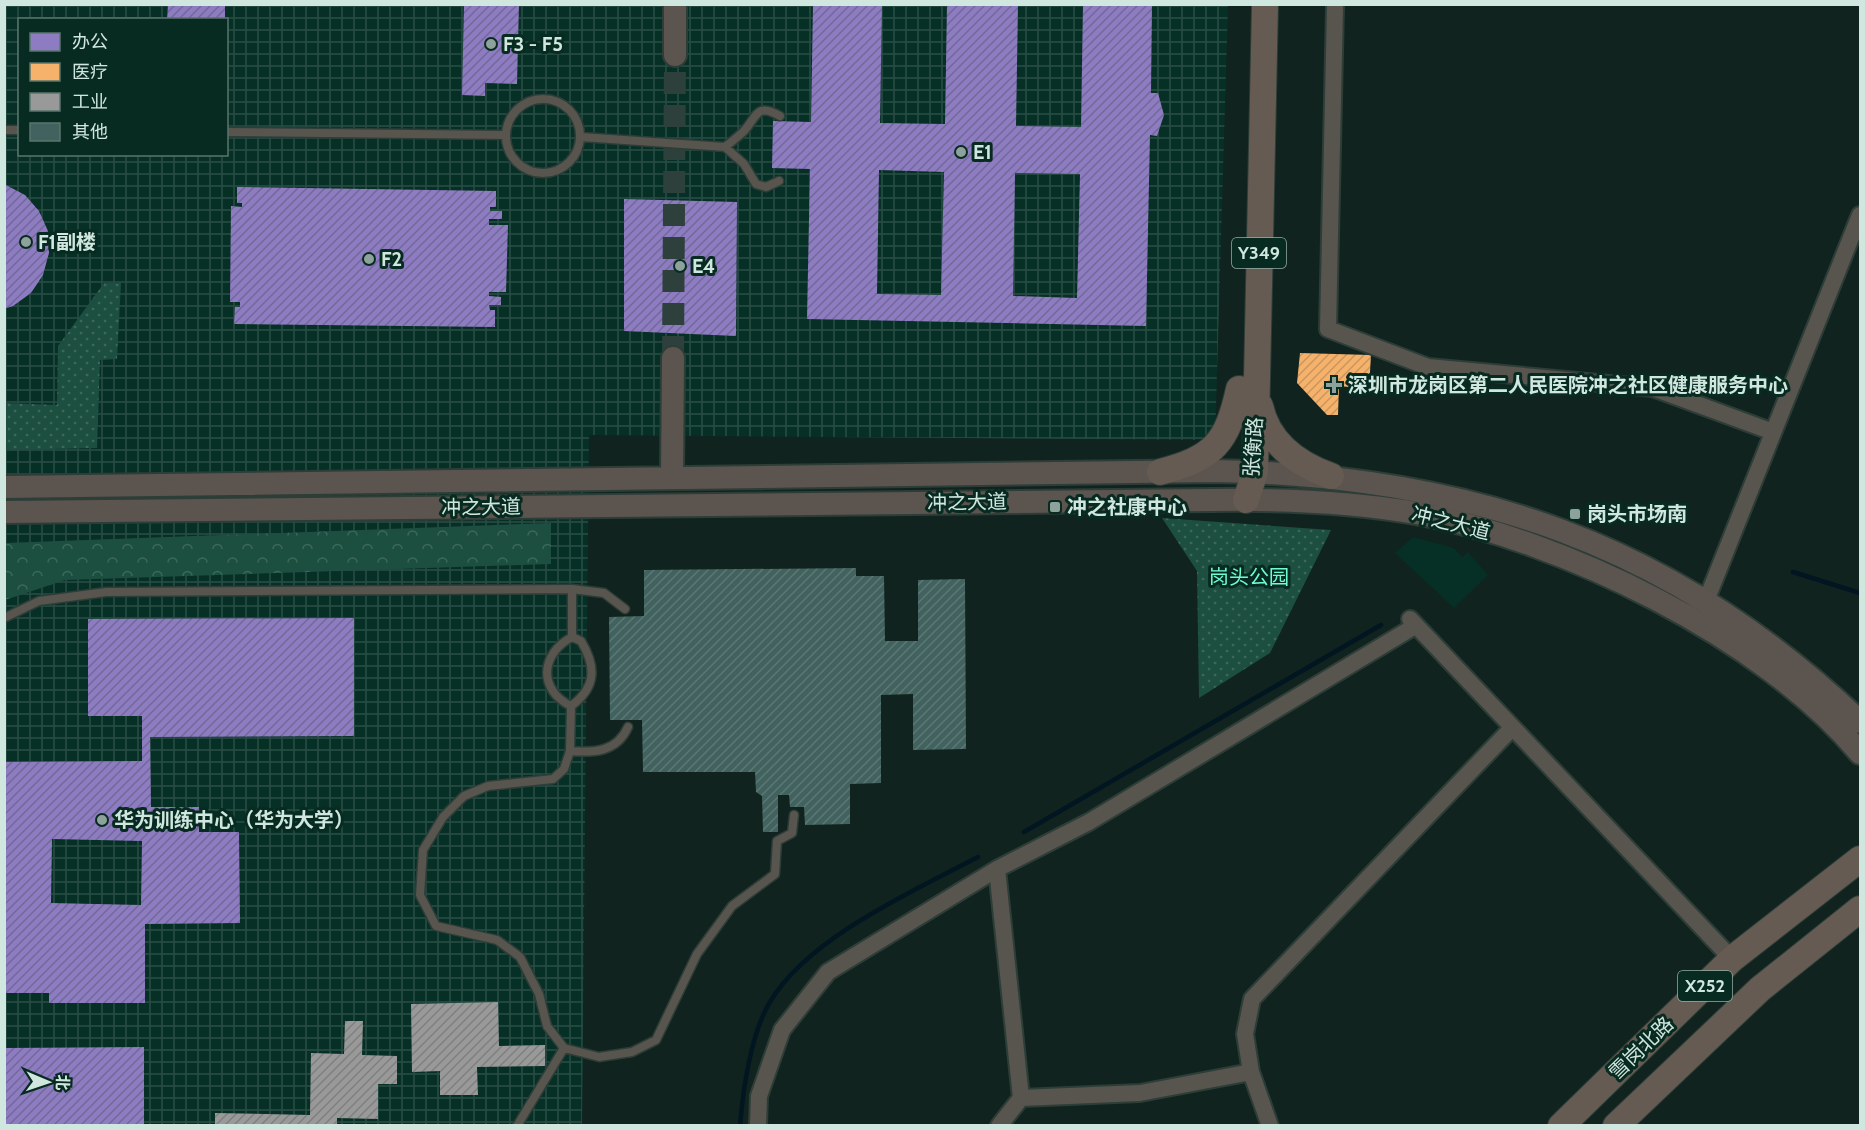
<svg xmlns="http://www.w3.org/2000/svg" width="1865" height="1130" viewBox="0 0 1865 1130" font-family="Cabin,'Noto Sans SC',sans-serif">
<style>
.built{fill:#062f25}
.industrial{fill:url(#industrial-grid);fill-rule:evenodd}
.grass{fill:url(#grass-dots)}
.forest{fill:url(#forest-crowns)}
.offices{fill:url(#offices-hatch);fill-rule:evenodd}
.health{fill:url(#health-hatch)}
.industry{fill:url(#industry-hatch)}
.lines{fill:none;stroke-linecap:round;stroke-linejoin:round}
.stream{stroke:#011621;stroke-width:4.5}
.building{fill:url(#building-hatch)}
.secondary-tunnel{stroke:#2d403b;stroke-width:22;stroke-dasharray:22 11;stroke-linecap:butt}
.lane-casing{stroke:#2d3d38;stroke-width:11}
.street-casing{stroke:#2d3d38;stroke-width:20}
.secondary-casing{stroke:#2d3d38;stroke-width:26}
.primary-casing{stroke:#2d3d38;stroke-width:28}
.lane{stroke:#58544e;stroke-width:8}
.street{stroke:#58544e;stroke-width:16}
.secondary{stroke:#5c544e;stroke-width:22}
.primary{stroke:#655b53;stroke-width:26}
.poi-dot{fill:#8da29b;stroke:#082b21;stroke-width:2}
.labels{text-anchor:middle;stroke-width:6;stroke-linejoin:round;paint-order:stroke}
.shield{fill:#082b21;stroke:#94afa6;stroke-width:1.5}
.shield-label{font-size:18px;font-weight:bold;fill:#d0e7df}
.poi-label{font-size:20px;font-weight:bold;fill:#d0e7df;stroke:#082b21;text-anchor:start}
.street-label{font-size:20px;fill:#d0e7df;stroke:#082b21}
.park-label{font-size:20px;fill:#6efcd2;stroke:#082b21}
</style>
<defs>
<pattern id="industrial-grid" width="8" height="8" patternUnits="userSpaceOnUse" patternTransform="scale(1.5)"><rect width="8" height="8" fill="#062f25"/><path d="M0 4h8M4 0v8" fill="none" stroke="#294d44"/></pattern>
<pattern id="grass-dots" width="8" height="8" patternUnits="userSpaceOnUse" patternTransform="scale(1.5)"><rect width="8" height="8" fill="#1c4f40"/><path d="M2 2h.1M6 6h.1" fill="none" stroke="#3c685b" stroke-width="1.8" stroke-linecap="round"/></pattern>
<pattern id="forest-crowns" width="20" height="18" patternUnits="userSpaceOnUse" patternTransform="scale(1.5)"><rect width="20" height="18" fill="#1c4f40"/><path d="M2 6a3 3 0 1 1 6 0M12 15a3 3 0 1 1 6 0" fill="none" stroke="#3c685b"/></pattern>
<pattern id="offices-hatch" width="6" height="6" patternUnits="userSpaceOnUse" patternTransform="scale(1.5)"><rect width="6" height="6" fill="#8e7cc3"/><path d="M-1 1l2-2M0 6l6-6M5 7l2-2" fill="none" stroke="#726996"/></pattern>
<pattern id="health-hatch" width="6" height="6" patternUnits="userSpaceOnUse" patternTransform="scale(1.5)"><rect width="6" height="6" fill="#f6b26b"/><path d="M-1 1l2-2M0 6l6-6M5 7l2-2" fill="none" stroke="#c89761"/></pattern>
<pattern id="industry-hatch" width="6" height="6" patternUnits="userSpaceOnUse" patternTransform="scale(1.5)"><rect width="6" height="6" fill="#999"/><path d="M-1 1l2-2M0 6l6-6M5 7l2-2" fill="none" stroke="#7e807f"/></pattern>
<pattern id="building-hatch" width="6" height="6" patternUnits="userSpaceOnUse" patternTransform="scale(1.5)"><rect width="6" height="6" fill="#41625e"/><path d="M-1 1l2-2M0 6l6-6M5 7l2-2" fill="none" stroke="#5b7875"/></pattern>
</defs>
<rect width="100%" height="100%" fill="#10231e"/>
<path class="built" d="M1413,537L1454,548L1462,557L1468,552L1488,575L1454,608L1395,553Z"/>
<path class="industrial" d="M5,5H1228L1215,440L589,435L582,1125L5,1126ZM20,20H226V154H20Z"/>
<path class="grass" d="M104,283H121L117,359L100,360L97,448L5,450V403L57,405L58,346Z
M1162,518L1331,530L1270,653L1199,698L1197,571Z"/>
<path class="forest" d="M551,523V564L65,580L5,600V543Z"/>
<path class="offices" d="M168,4H225V20H167Z
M464,4H519L517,84L485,83V96L462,95Z
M813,4H882L880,123L945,124L947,4H1018L1016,126L1081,127L1083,4H1152L1151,93H1158L1164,115L1157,136L1150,135L1146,326L807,319L810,169L772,168L773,121L811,122ZM879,170L944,172L941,295L877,294ZM1015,173L1080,174L1077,298L1013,296Z
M4,184L25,195L39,211L48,231L49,253L43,275L31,293L13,306L4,309Z
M237,187L496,191V207H490V211H502V219H489V225H508L506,292H489V296L501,297V305H489L490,310H495V327L234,324L235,307H240V302H230L231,206L242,207V203H237Z
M624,199L737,202L736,336L624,331Z
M354,618V736L150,737L151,807H199V832H239L240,923L145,924V1003H49V993H4V762L142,761V716H88V619ZM52,839L142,841L141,905L51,903Z
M144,1047V1126H4V1048Z"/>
<path class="health" d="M1300,353L1371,355L1369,389L1339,386L1338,415H1327L1297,383Z"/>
<path class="industry" d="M498,1002L499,1046L545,1045V1066L477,1067L478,1095H440V1071L412,1072L411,1004Z
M345,1021H363L362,1055L397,1056V1084H378V1119L337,1118V1126H215V1113L310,1115L311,1053L344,1054Z"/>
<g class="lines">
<path class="stream" d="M1793,572L1860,593
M1024,832L1381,625
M740,1126C743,1089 751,1033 770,1002C808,938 913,891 978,857"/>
</g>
<path class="building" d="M856,568V576H884L885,641H918V580L965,579L966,749L913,750V694L881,695V783L850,784V824L805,825L804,807H790L789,795H778V832H763L762,796L756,792L755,772H643L642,720H610L609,617L644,616V570Z"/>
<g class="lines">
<path class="secondary-tunnel" d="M673,358L675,55"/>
<defs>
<path id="lane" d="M506 136a37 37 0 1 1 74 0a37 37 0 1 1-74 0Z
M4,130H20
M226,132L506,135
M581,137L725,147L744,164L756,184L766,187L779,181
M725,147C731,142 738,137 744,131C757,117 756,102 780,116
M572,589V637C540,654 538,690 571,706L570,751L564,769L553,779L488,786L464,796L443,817L423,850L420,895L436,926L497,940L520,957L539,994L547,1026L564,1048L599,1057L632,1052L656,1040L697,954L732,906L775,874L777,841L792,833L794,815
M4,618L39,601L106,592L572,589L604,593L625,609
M571,706C597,687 596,666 581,641L572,637
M570,751C594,753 617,752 628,727
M517,1126L564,1048"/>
<path id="street" d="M1335,7L1328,329L1428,367L1653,388L1773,432
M1706,601L1860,215
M1410,619L1732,959
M997,869L1021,1098L999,1126
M1021,1098L1140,1093L1251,1072
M758,1126L759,1096L782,1030L828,972L997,869L1089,822L1415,626
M1270,1126L1251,1072L1245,1034L1252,999L1512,728"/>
<path id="secondary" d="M675,55V4
M672,478L673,358
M4,487L1213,471C1468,475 1673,543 1860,722
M4,512L1212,500C1280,499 1348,501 1416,513C1563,540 1763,637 1860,753"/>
<path id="primary" d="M1260,406C1268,443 1297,464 1331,476
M1160,472C1214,458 1227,443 1239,389
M1246,500L1255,472L1265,4
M1561,1126L1732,959L1860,859
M1616,1126L1760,989L1860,909"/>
</defs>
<use href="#lane" class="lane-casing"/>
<use href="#street" class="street-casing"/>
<use href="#secondary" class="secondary-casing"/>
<use href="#primary" class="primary-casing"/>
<use href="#lane" class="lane"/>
<use href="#street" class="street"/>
<use href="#secondary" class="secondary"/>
<use href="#primary" class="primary"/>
</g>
<g class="poi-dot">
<circle cx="491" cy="44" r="6"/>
<circle cx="961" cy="152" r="6"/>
<circle cx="26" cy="242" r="6"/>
<circle cx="369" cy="259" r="6"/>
<circle cx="680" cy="266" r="6"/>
<path d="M1331 376h6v6h6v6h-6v6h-6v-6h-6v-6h6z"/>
<rect x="1049" y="501" width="12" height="12" rx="3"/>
<rect x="1569" y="508" width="12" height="12" rx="3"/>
<circle cx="102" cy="820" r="6"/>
</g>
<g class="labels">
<g class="shield">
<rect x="1232" y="238" width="54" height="30" rx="4.5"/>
<rect x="1678" y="971" width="54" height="30" rx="4.5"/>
</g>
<g class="shield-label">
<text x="1259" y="259">Y349</text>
<text x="1705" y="992">X252</text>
</g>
<g class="poi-label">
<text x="503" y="51">F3 - F5</text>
<text x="973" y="159">E1</text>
<text x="38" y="249">F1副楼</text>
<text x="381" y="266">F2</text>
<text x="692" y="273">E4</text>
<text x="1348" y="392">深圳市龙岗区第二人民医院冲之社区健康服务中心</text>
<text x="1067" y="514">冲之社康中心</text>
<text x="1587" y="521">岗头市场南</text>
<text x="114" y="827">华为训练中心（华为大学）</text>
</g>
<g class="street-label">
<text transform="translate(1253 447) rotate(-86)" y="7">张衡路</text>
<text transform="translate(967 502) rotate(-1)" y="7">冲之大道</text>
<text transform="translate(481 507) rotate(-1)" y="7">冲之大道</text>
<text transform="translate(1451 523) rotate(14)" y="7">冲之大道</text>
<text transform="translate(1641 1048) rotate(-44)" y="7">雪岗北路</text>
</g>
<g class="park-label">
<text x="1249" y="584">岗头公园</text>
</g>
</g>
<rect width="1865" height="1130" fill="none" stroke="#d0e7df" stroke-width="12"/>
<rect x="18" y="18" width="210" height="138" fill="#082b21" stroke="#58766d" stroke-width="1.5"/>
<rect x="30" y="33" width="30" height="18" fill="#8e7cc3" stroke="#58766d" stroke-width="1.5"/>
<text x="72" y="48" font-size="18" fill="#d0e7df">办公</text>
<rect x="30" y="63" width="30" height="18" fill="#f6b26b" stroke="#58766d" stroke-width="1.5"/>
<text x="72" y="78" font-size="18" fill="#d0e7df">医疗</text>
<rect x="30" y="93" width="30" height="18" fill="#999999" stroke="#58766d" stroke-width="1.5"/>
<text x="72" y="108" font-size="18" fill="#d0e7df">工业</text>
<rect x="30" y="123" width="30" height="18" fill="#41625e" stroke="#58766d" stroke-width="1.5"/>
<text x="72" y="138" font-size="18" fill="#d0e7df">其他</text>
<g transform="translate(48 1082) rotate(92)" stroke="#082b21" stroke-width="4.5" paint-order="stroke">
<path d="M0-4.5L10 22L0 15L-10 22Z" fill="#d0e7df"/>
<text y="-9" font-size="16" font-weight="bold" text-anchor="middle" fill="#d0e7df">北</text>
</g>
</svg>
